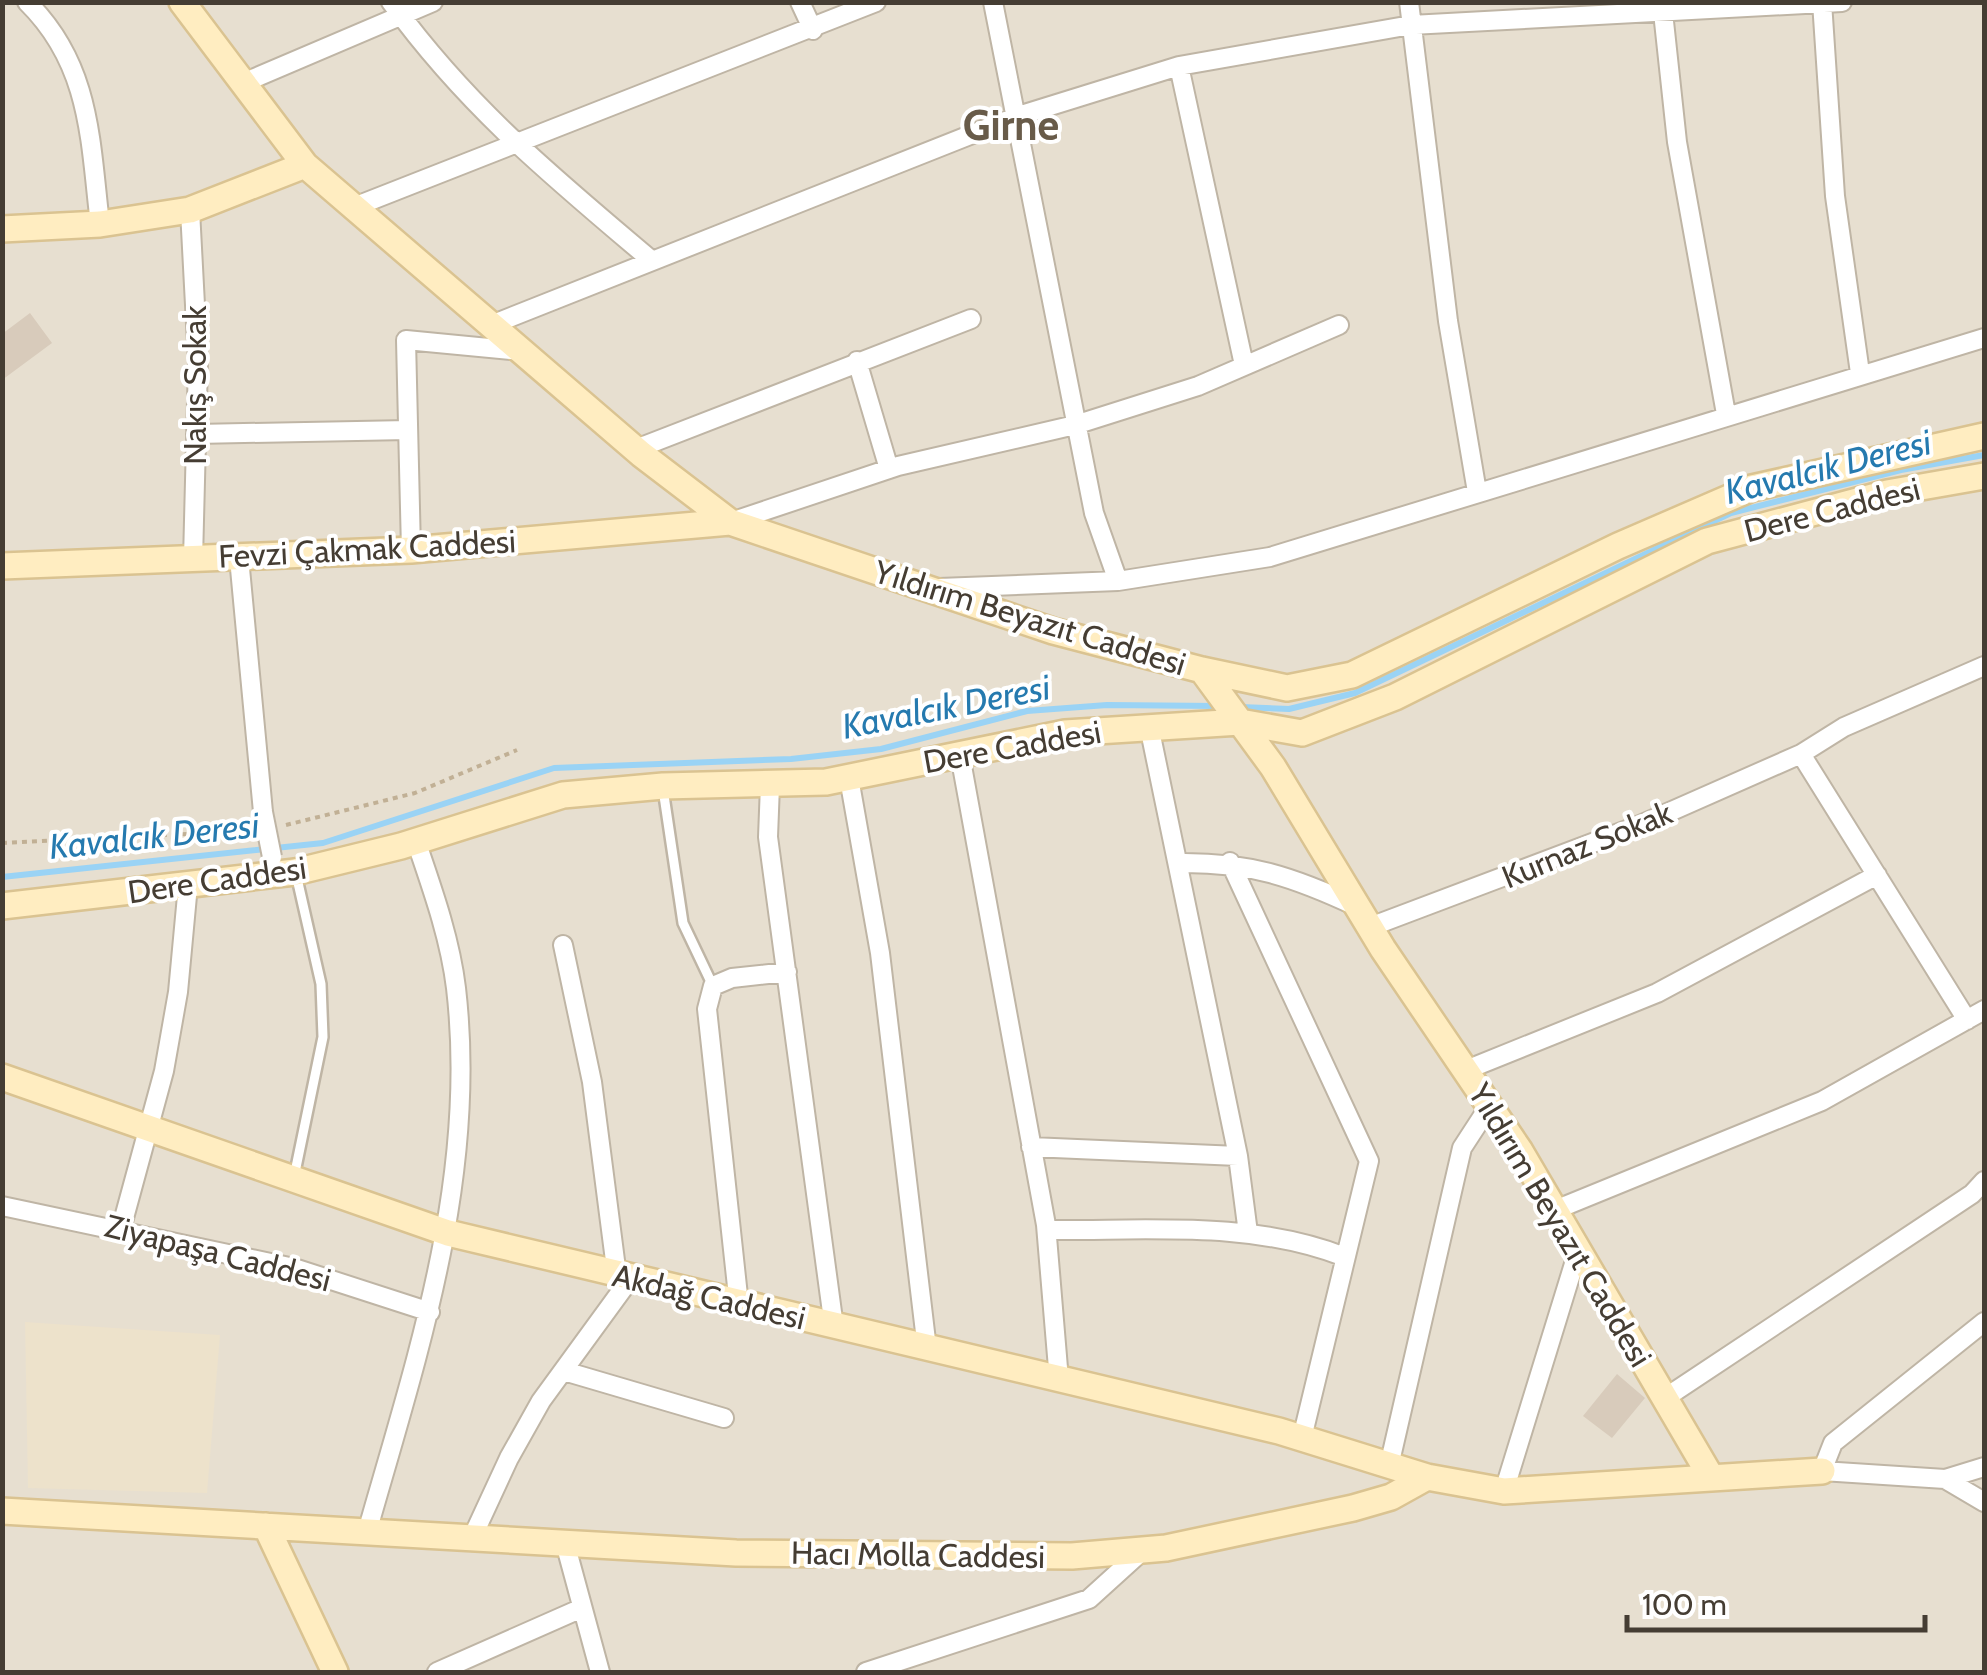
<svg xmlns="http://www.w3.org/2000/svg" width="1987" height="1675" viewBox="0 0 1987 1675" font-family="Cabin,sans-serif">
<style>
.residential{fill:#e7dfd0}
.education{fill:#ede2cb}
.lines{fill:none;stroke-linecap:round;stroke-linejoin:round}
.stream{stroke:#9ad3f5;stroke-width:6}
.building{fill:#d8cbbb}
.lane-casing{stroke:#bfb5a5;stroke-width:14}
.street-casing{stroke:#bfb5a5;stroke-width:22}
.secondary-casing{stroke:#dac391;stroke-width:30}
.path{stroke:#c1b095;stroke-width:4;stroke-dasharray:5 5;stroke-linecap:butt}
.lane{stroke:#fff;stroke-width:9}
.street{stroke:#fff;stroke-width:18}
.secondary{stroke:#ffedc1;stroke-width:25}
.street-bridge-casing{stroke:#bfb5a5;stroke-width:22;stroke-linecap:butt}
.street-bridge{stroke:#fff;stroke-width:18}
.labels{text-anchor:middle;stroke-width:8;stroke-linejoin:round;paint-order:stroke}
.street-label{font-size:32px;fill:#453d33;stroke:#fff}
.water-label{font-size:35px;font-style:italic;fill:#257aaf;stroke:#fff}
.district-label{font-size:42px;font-weight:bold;fill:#685b49;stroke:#fff}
</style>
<rect width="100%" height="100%" fill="#f3ede3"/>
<path class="residential" d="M3,3H1984V1672H3Z"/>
<path class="education" d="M25,1322L220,1335L207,1493L28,1488Z"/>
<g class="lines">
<path class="stream" d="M1240,707L1289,709L1355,693L1731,513L1901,470L1984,455
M2,877L323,843L554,768L791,759L881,749L1027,711L1107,705L1218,706"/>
</g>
<path class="building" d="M30,313L52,343L2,380V334Z
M1617,1374L1645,1398L1612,1438L1583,1416Z"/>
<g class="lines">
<defs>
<path id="lane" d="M663,789L683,923L713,986
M294,1177L323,1037L321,984L296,874"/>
<path id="street" d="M27,2C91,65 90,140 100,224
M391,2C468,108 553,177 651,260
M800,2L813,30
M993,2L1094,513L1118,581
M1409,2L1448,321L1477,492
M1822,2L1835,196L1860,373
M1662,3L1677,142L1726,414
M1179,66L1244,365
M243,83L433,2
M354,207L876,2
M190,210L198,362L193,560
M491,325L1018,116L1179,66L1411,25L1842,2
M857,361L889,469
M196,434L408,430
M636,449L971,319
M731,522L898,466L1075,425L1198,386L1339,325
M411,550L406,340L521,351
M239,558L263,812
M939,588L1118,581L1270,557L1984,338
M1149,726L1238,1156L1248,1233
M1801,754L1967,1020
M960,755L1046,1225L1059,1380
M849,778L880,953L927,1349
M770,785L768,837L834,1327
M1230,862L1369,1161L1302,1438
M1179,863C1250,862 1294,877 1358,907
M1370,927L1640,825L1801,754L1844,727L1984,666
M563,945L592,1082L617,1276
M1466,1070L1657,993L1877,875
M1031,1147L1238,1156
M2,1206L294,1268L430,1312
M1555,1210L1822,1101L1984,1010
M121,1229L164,1071L178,992L188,885
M1047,1230C1146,1231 1251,1220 1345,1257
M739,1305L707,1009L713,986L732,978L787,972
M1984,1322L1833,1443L1822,1471L1945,1479L1984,1467
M564,1371L724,1418
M1665,1398L1972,1194L1984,1181
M1389,1466L1462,1148L1490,1105
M1945,1479L1984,1502
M1504,1491L1578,1251
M367,1532C418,1353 478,1176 456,988C450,938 432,888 416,841
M472,1538L509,1458L541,1401L630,1279
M565,1543L600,1672
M437,1672L582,1608
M866,1672L1089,1599L1142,1551"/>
<path id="secondary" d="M182,2L305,165L641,454L730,522L1053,631L1202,670L1287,688L1352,675L1618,546L1752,488L1984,436
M2,229L100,224L190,210L305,165
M2,566L411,550L730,522
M1202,670L1273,767L1383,949L1520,1151L1711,1477
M2,906L295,872L401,846L563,795L663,786L826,782L1065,733L1240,722L1302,733L1395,697L1707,541L1887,493L1984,476
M2,1077L448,1233L1279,1431L1427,1477
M2,1511L736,1553L1072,1556L1166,1548L1353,1508L1391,1497L1427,1477L1504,1491L1822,1471
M266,1526L335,1672"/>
</defs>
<use href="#lane" class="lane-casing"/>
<use href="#street" class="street-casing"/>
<use href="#secondary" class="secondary-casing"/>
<path class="path" d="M286,825L415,793L517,750
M2,843L247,831"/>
<use href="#lane" class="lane"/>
<use href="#street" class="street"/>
<use href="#secondary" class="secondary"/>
<defs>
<path id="street-bridge" d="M263,812L272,857"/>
</defs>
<use href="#street-bridge" class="street-bridge-casing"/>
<use href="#street-bridge" class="street-bridge"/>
</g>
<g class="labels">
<g class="street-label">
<text transform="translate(195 385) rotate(-90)" y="11">Nakış Sokak</text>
<text transform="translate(1832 510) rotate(-14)" y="11">Dere Caddesi</text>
<text transform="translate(367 549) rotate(-3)" y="11">Fevzi Çakmak Caddesi</text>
<text transform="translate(1030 618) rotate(17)" y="11">Yıldırım Beyazıt Caddesi</text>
<text transform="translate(1012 747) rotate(-10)" y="11">Dere Caddesi</text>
<text transform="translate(1587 845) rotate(-22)" y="11">Kurnaz Sokak</text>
<text transform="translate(217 880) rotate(-8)" y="11">Dere Caddesi</text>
<text transform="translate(1560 1225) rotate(59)" y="11">Yıldırım Beyazıt Caddesi</text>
<text transform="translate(218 1253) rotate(14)" y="11">Ziyapaşa Caddesi</text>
<text transform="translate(709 1297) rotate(13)" y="11">Akdağ Caddesi</text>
<text transform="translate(918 1555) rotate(1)" y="11">Hacı Molla Caddesi</text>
</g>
<g class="water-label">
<text transform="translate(1828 467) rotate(-14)" y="12">Kavalcık Deresi</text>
<text transform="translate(946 707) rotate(-11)" y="12">Kavalcık Deresi</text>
<text transform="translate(154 836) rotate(-6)" y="12">Kavalcık Deresi</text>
</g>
<g class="district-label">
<text x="1011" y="140">Girne</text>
</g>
</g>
<rect width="1987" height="1675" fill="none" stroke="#453d33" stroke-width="10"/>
<path d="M1627 1615v15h298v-15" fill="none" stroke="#453d33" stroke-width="5"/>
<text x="1642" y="1615" font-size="30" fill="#453d33" stroke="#ffffff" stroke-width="8" paint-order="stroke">100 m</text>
</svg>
